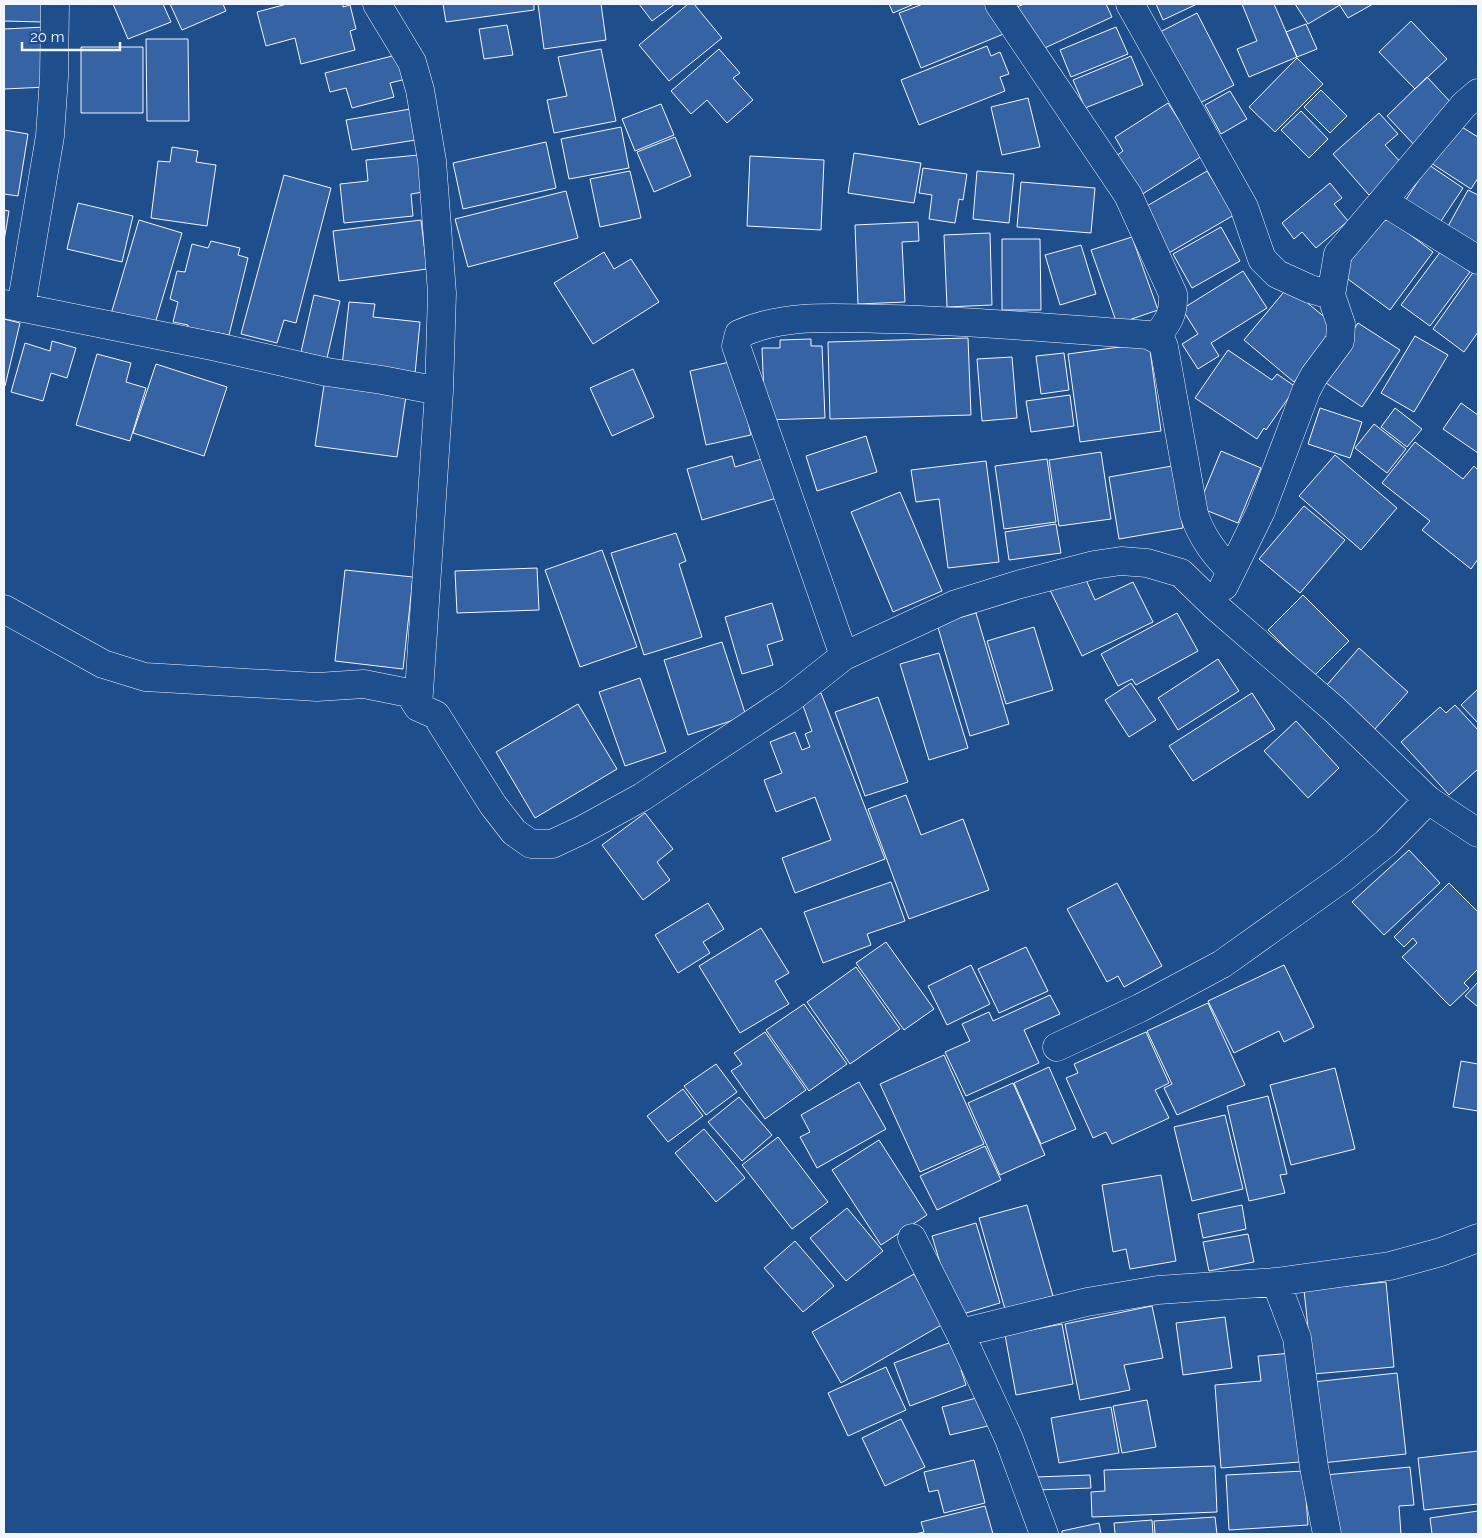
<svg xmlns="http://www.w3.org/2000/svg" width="1482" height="1538" viewBox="0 0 1482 1538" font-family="Raleway,sans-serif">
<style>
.building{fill:#3563a3;stroke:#f2f6ff}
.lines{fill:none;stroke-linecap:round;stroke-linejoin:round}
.minor-casing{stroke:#f2f6ff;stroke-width:29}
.minor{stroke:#1f4e8c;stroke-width:28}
</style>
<rect width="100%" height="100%" fill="#1f4e8c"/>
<path class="building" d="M4,4H43L42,22L4,21Z
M113,4H163L171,22L128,39Z
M170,4H223L226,11L182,30Z
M287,4H343V7L350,5L356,29L350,31L355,50L301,64L295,38L266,46L257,12Z
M443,4H534V10L446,22Z
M538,4H601L606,40L544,49Z
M639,4H675L652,21Z
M688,4H694L722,38L669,81L639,45Z
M889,4H914L893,13Z
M923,4H994L1006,33L921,68L899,13Z
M1024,4H1106L1112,17L1036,52L1015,8Z
M1156,4H1197L1163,20Z
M1242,4H1274L1297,57L1249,77L1237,49L1257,41Z
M1295,4H1339L1340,5L1308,24Z
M1339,4H1373L1348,18Z
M1197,13L1234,85L1198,104L1160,32Z
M1411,21L1447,59L1415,89L1379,52Z
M1306,24L1317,49L1297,57L1286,32Z
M507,25L513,55L484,59L479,29Z
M45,27L47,87L4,89V29Z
M1116,27L1128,54L1071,77L1060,50Z
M146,39H188L189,121H147Z
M987,46L991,56L1000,52L1009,74L1000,77L1005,91L919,125L901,80Z
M81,47H143V113H81Z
M601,49L616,121L554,133L547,100L567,96L558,57Z
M719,49L740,73L733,78L753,100L727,123L707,100L691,114L671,91Z
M404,53L410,78L390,83L394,97L352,108L346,88L330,92L325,73Z
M1131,56L1143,85L1085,108L1073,80Z
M1297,58L1323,84L1275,132L1249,107Z
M1427,77L1457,109L1417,148L1387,116Z
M1321,90L1347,116L1330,133L1304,107Z
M1230,91L1247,119L1221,134L1205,105Z
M1028,98L1040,147L1002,155L991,107Z
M1168,103L1202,156L1141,195L1116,156L1123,151L1115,137Z
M661,104L674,135L635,151L622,119Z
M416,108L422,139L352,150L346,120Z
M1301,111L1328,139L1309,158L1281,130Z
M1379,113L1398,134L1385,145L1403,165L1369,195L1333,154Z
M1457,124L1478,137V178L1471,189L1431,163Z
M621,127L629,168L569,179L561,139Z
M4,130L28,134L18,196L4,194Z
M675,137L691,176L654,192L637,152Z
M546,142L556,188L463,209L453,163Z
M172,147L198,151L196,162L216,165L207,226L151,218L158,161L170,162Z
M854,153L921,163L914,203L848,193Z
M419,155L423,192L411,194L413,216L344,223L340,184L368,181L366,160Z
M750,156L824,160L821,230L747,226Z
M1429,165L1463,188L1437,227L1403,204Z
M923,168L967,174L963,200L959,199L955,223L929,219L932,195L919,193Z
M630,171L641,218L600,227L590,179Z
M977,171L1014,174L1009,223L973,219Z
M1207,171L1234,215L1167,254L1140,210Z
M284,175L331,188L296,323L284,320L277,343L241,334Z
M1021,182L1095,188L1091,233L1017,227Z
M1330,183L1342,198L1334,204L1348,221L1316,248L1302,232L1294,239L1282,223Z
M1468,190L1478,195V248L1446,230Z
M566,191L578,238L468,267L455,219Z
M78,203L133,216L122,262L67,249Z
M4,210L9,211L4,241Z
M1384,215L1433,252L1390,310L1341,274Z
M139,220L182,233L154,327L111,314Z
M421,220L427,269L339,281L333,231Z
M918,222L919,241L902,242L905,302L858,304L855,225Z
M1221,227L1240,261L1192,288L1173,254Z
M990,233L992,305L947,307L944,235Z
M1132,237L1158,310L1117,324L1091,250Z
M1002,239H1040L1041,310H1002Z
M211,241L240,248L238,255L248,258L229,335L213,332L212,339L187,332L188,325L173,322L178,302L170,299L177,271L185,272L192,244L208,248Z
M1081,245L1096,294L1060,305L1045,255Z
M1441,251L1470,272L1430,326L1401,305Z
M604,252L614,269L631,259L659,302L593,344L554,283Z
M1243,271L1267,308L1211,343L1219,356L1198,369L1182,344L1198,334L1182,309Z
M1474,271L1478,274V332L1464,352L1433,329Z
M1288,287L1339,329L1294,382L1244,340Z
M314,295L340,301L327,358L301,352Z
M349,302L375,304L373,317L420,322L415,374L342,366Z
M4,319L20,323L5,386L4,385Z
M1358,323L1400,350L1362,407L1320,379Z
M1415,336L1448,355L1414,412L1381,393Z
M968,338L971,415L830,419L828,342Z
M811,339V346H822L825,418L765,420L762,348H780V340Z
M52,341L76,348L67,378L51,373L43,401L11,392L25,343L50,351Z
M1149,343L1161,431L1080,442L1068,354Z
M1228,350L1272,380L1277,374L1296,387L1266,430L1264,428L1257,439L1195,398Z
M1064,353L1069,390L1041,394L1036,356Z
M97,354L131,363L126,382L146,388L130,441L76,425Z
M1012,357L1017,418L982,421L977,359Z
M734,361L751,435L706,445L690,371Z
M156,364L227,387L204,456L133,433Z
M633,369L654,417L612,436L590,388Z
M324,385L406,396L397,457L315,446Z
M1070,395L1074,426L1031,432L1026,401Z
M1461,403L1478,415V453L1443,429Z
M1320,408L1362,422L1350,458L1308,444Z
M1395,408L1422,429L1407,447L1381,427Z
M1374,424L1406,449L1387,473L1355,448Z
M866,436L877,472L817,491L806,456Z
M1415,442L1463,479L1474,466L1478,470V559L1471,569L1422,530L1430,521L1382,483Z
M1221,451L1261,468L1238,523L1198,507Z
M1101,452L1111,519L1059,526L1049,460Z
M1335,455L1397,508L1361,550L1299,496Z
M732,456L735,467L768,457L780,497L702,520L687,469Z
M1047,459L1056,522L1004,529L995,466Z
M986,461L999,562L948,568L939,499L916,502L911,470Z
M1172,466L1183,528L1119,539L1109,477Z
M900,492L942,591L893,612L851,512Z
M1304,506L1345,540L1300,593L1259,559Z
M1056,524L1061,553L1009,560L1005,532Z
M676,533L686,561L679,564L702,637L644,655L611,553Z
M602,550L637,647L580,667L545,570Z
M537,568L539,610L457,613L455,571Z
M345,570L413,577L403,669L335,661Z
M1083,573L1095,600L1133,582L1153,622L1082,656L1050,590Z
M1303,595L1349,641L1314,676L1268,630Z
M772,603L783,640L767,645L773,665L742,674L725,617Z
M976,613L1009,724L970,736L937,624Z
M1177,613L1198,651L1136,685L1132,679L1118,686L1101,654Z
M1034,627L1053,690L1006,704L987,641Z
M722,642L746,716L688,735L664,660Z
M1359,648L1408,692L1374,730L1326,686Z
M939,653L968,748L929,760L900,664Z
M1218,659L1239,691L1178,730L1158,698Z
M640,678L666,752L625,766L599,692Z
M1131,683L1156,720L1129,737L1105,700Z
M1478,689V723L1461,705Z
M821,693L885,859L795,893L782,858L831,840L815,797L776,812L764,780L782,773L770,742L795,732L802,750L810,747L805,734L812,731L801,700Z
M1252,693L1275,729L1193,781L1169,746Z
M878,697L908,782L865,796L835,712Z
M578,704L617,769L535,818L496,752Z
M1455,705L1478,730V769L1449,795L1401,742L1440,707L1446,713Z
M1296,721L1339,768L1308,798L1264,751Z
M906,795L921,835L963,819L989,890L909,919L868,809Z
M645,813L673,849L657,862L670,880L643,900L602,845Z
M1409,850L1440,883L1384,935L1352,902Z
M891,882L905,921L867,934L871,945L823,963L804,912Z
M1117,883L1162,966L1124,987L1118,976L1107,982L1067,909Z
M1449,883L1478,912V969L1464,983L1469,988L1450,1006L1402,957L1417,943L1413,938L1404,947L1394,937Z
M708,903L724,929L703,942L710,953L678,973L655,935Z
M761,928L789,973L775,981L789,1004L740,1033L699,966Z
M886,942L934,1009L904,1030L856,963Z
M1026,947L1048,991L999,1013L978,969Z
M971,965L990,1004L947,1025L928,986Z
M1284,965L1314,1027L1284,1042L1279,1031L1234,1053L1208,1001Z
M856,967L900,1029L850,1064L807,1002Z
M1478,982V1007L1465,996Z
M1050,995L1060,1014L1024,1030L1039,1063L966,1096L945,1052L970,1041L962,1024L989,1012L993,1021Z
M1208,1003L1245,1085L1177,1115L1164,1088L1172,1084L1147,1031Z
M804,1004L847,1064L809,1091L766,1030Z
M765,1032L806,1090L765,1119L731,1071L742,1064L734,1053Z
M1146,1032L1169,1083L1155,1090L1169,1118L1112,1144L1106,1132L1093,1138L1066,1078L1078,1073L1074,1064Z
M944,1055L984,1144L920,1172L880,1084Z
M1461,1061L1478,1064V1111L1453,1107Z
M716,1064L737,1092L706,1115L684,1086Z
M1049,1067L1076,1129L1041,1144L1014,1083Z
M1335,1068L1355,1149L1291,1165L1270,1085Z
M859,1082L886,1129L817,1168L800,1137L810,1132L801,1115Z
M1013,1083L1045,1155L1000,1175L968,1103Z
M683,1089L703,1116L668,1142L647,1116Z
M1268,1096L1287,1174L1280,1175L1285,1193L1249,1201L1227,1106Z
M739,1097L772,1135L742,1161L708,1122Z
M1225,1115L1243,1189L1192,1201L1174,1127Z
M704,1129L745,1178L716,1202L675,1153Z
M778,1137L828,1202L792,1229L742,1165Z
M879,1140L927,1215L881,1245L832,1170Z
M985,1146L1001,1180L937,1210L920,1176Z
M1161,1175L1176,1261L1130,1269L1126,1249L1113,1252L1102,1185Z
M1027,1205L1053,1296L1005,1309L979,1218Z
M1242,1205L1246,1229L1203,1238L1198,1214Z
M847,1208L883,1251L846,1281L810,1238Z
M976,1223L1000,1303L956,1316L932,1236Z
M1248,1234L1254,1262L1209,1271L1203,1242Z
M795,1241L834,1286L803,1312L764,1268Z
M914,1274L943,1324L841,1383L812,1332Z
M1386,1282L1394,1367L1313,1374L1304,1290Z
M1152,1306L1163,1358L1124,1365L1130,1390L1080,1400L1065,1324Z
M1225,1317L1232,1368L1183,1375L1176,1323Z
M1062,1324L1073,1384L1016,1395L1005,1335Z
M957,1340L967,1367L961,1370L966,1385L910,1406L894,1363Z
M1292,1353L1300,1462L1221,1468L1215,1385L1261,1381L1258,1356Z
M886,1367L906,1410L848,1436L828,1393Z
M1397,1373L1406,1454L1322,1463L1313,1382Z
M984,1396L992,1425L950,1435L942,1407Z
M1147,1400L1156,1447L1122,1453L1113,1406Z
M1111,1407L1119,1453L1059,1463L1051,1418Z
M901,1419L925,1467L885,1486L862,1438Z
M1478,1451V1504L1424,1510L1418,1458Z
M974,1460L985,1503L944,1513L938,1490L929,1492L924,1472Z
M1215,1466L1217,1512L1092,1517L1091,1492L1105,1491L1104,1470Z
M1410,1467L1414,1505L1399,1506L1401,1534H1331L1325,1475Z
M1304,1471L1308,1525L1229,1530L1226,1475Z
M1090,1475L1091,1488L1037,1490L1036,1477Z
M985,1506L993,1534H915L924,1532L921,1522Z
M1478,1511V1534H1432L1430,1518Z
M1215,1517L1217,1534H1155L1154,1521Z
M1152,1520L1153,1534H1115L1114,1523Z
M1099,1523L1101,1534H1062V1531Z"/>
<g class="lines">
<defs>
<path id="minor" d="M377,4L412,62L420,90L432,161L442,293L439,391L418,707
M999,4L1128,195L1173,294C1174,314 1168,323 1155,338
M1130,4L1244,207L1262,259L1277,274L1310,289L1331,295
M1384,202L1478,260
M4,304L217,347L327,372L382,380L439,391
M21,307L50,136L54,77L55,4
M1224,586L1261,511L1306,391L1314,376L1340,341L1341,324L1331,295L1338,254L1464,105L1478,93
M4,609L103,664L145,677L317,687L364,684L409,693L418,707L436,715L493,805L514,832L531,844H552L582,830L642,797L791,698L844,656L956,604L1017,585L1094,565L1121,561L1147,563L1181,573L1215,606L1335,710L1428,800L1478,833
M844,656L736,346L739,334C785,313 839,318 889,319C976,321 1062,329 1148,335L1162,342L1164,347L1194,514C1202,538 1214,553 1231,571
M1057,1047L1140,1008L1222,964L1344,877L1386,843L1428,800
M912,1238L960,1333L1009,1439L1044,1534
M1276,1282L1297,1338L1314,1467L1327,1534
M960,1333L1087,1302L1158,1290L1276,1282L1390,1266L1441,1252L1478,1238"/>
</defs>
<use href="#minor" class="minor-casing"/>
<use href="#minor" class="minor"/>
</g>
<rect width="1482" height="1538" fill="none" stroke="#f2f6ff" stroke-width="10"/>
<path d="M22 42v8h98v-8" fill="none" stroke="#f2f6ff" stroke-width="2.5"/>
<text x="30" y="42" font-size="15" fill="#f2f6ff" stroke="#1f4e8c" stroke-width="4" paint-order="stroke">20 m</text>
</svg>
